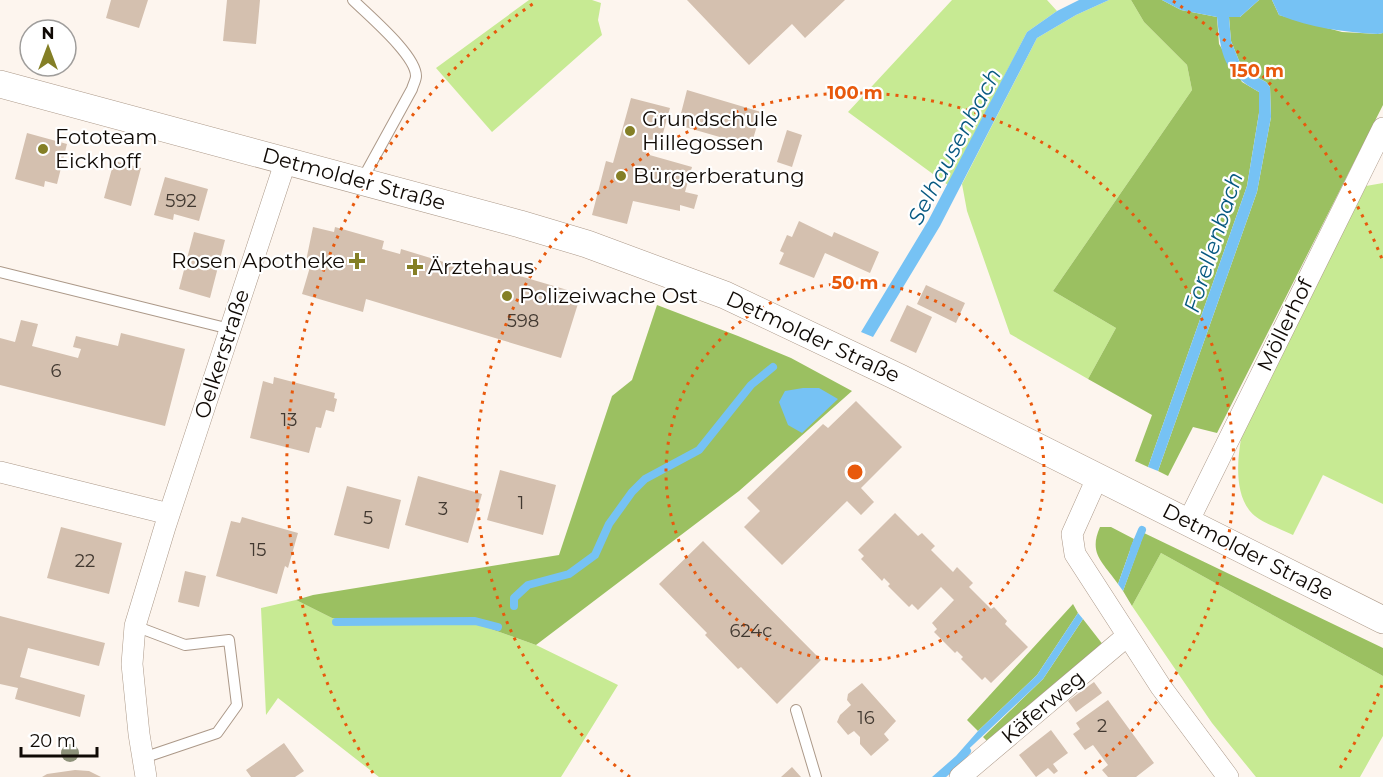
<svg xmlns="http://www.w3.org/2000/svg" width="1383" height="777" viewBox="0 0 1383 777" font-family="Montserrat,sans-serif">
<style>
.green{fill:#c7ea93}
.forest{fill:#9bc061}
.water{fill:#76c2f4}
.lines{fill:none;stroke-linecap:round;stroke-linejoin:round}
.stream{stroke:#76c2f4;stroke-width:8}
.building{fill:#d4c0af}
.service-casing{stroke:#ac9989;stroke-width:12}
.minor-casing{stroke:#ac9989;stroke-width:22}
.tertiary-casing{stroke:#ac9989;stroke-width:28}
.service{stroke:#fff;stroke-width:10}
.minor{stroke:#fff;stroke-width:21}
.tertiary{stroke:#fff;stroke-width:27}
.tree{fill:#8d9179}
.ring{fill:none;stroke:#e8590c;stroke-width:3;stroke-dasharray:3 6}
.poi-dot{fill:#847f26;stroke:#fff;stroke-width:2}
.labels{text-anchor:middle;stroke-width:4.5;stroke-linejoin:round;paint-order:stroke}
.number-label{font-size:18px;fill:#413830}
.poi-label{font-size:21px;fill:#100a05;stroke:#fff;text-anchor:start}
.street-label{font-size:21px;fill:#100a05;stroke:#fff}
.water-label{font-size:22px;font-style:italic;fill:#075981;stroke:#fff}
.centre{fill:#e8590c;stroke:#fff;stroke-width:3}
.ring-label{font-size:18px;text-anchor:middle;font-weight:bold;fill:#e8590c;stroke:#fff;stroke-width:4.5;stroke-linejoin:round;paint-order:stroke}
</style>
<rect width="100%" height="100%" fill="#fdf5ee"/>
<path class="green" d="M529,0H592L601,3L598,20L602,35L492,132L436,68Z
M952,0H1047L1057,11L1027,32L948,185L848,112Z
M1109,0H1131L1144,22L1187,65L1192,90L1053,291L1116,328L1088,379L1010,334L967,211L962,184L1037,38L1076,15Z
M1383,183V504L1323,475L1293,535C1281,529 1265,524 1255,516C1234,499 1237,462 1241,439H1239L1366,186Z
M1161,553L1383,676V736L1360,777H1256L1212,723L1132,606Z
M296,600L332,618L477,624L536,645L618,685L561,777H379L278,698L266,715L261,608Z"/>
<path class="forest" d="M1131,0H1162L1181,10L1217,17L1219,44L1242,82L1259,92V113L1247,186L1148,467L1135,461L1152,415L1088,379L1116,328L1053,291L1192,90L1187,65L1144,22Z
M1259,0H1272L1279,15L1342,32L1378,34L1383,33V105L1217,433L1193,427L1168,476L1158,471L1257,192L1271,117L1270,87L1266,82L1249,73L1240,63L1231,41L1229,17H1240Z
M657,305L738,336L791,358L852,391L739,491L536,645L477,624L332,618L296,600L313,595L559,555L612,396L632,380Z
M1100,527H1111L1134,539L1118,584C1103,562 1088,554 1100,527Z
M1144,533L1383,648V676L1161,553L1132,606L1123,591Z
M1073,604L1078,613L1037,675L978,731L967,720Z
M1083,619L1104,646L990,744L983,737L1043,679Z"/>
<path class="water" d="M1079,0H1109L1076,15L1037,38L940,226L873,337L861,332L928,221L1027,32L1057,11Z
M1162,0H1259L1240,17H1229L1231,41L1240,63L1249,73L1266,82L1270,87L1271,117L1257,192L1158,471L1148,467L1247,186L1259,113V92C1223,72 1221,56 1217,17L1181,10Z
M1272,0H1383V33L1378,34C1343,32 1312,28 1279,15Z
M803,388H819L838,399L802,433L788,425L779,402L785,391Z
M1134,539L1141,543L1123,591L1118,584Z
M1078,613L1083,619L1043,679L939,777H932L956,756L978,731L1037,675Z"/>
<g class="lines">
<path class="stream" d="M1134,549L1142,530
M514,606V598L528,585L569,574L595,555L609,524L632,492L645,479L699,450L751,385L773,367
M336,622L475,621L498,627
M940,777L955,764L967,751"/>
</g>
<path class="building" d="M111,0H148L139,28L106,18Z
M227,0H260L256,44L223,41Z
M687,0H845L805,38L792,24L749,65Z
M687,90L761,112L751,146L678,125Z
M631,98L670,108L660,144L649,141L646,154L692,167L685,192L698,195L694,209L680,205V211L633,201L627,224L592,215L606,161L613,163Z
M787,130L802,135L792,167L777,162Z
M27,133L67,144L57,184L45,181L44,187L15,179Z
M114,161L141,168L131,206L104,198Z
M165,177L208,189L199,221L174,214L173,220L154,215Z
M799,221L832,237L834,232L879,252L870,273L825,253L814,278L779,264L784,253L780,251L787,235L792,237Z
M313,227L334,232L335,227L384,241L382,249L400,254L401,249L470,270L478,267H489L581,294L561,358L366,299L363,312L302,294L310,267L305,266Z
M194,232L225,240L210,298L179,289Z
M926,285L965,303L956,323L917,304Z
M907,305L932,317L916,353L890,341Z
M21,320L38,324L32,346L78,358L81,349L73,347L76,336L118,346L121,333L185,349L165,426L0,385V338L15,342Z
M274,377L335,393L334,398L337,399L334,412L326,410L321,428L316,427L309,453L250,438L263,381L273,384Z
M856,401L902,447L861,488L874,502L861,515L847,501L782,565L744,527L760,511L747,498L823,424L828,428Z
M500,470L556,485L543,535L487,520Z
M418,476L482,494L468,543L405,525Z
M347,486L401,500L389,549L334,535Z
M895,513L918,536L922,533L935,546L931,550L953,572L957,567L973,583L969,587L991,609L994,607L1007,621L1005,624L1028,647L991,683L985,677L982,680L961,659L963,657L957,651L955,653L934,632L937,629L932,623L954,600L941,587L918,610L912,604L909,607L888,586L890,584L884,578L882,581L861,559L864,556L858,550Z
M242,517L298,533L288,568L285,566L277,594L216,576L231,521L240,523Z
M61,527L122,543L109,594L47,578Z
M703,541L821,660L777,704L741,667L738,669L705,635L707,633L659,584Z
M185,571L206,576L199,607L178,602Z
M0,616L105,643L99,666L28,648L20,677L85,695L80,717L15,699L18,688L0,684Z
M1094,682L1102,693L1076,712L1068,701Z
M862,683L896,721L884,734L889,740L871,756L860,744V737L854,731L848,735L837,722L840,715L851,705L847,700L848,694Z
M1108,700L1154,763L1136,777H1108L1102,770L1108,765L1093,745L1085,750L1073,734L1080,729L1076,723Z
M1051,730L1068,753L1053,764L1058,771L1054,774L1048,768L1036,777L1019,755Z
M284,743L304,771L295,777H251L246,770Z
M792,767L801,777H781Z
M75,770L89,771L101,777H42L47,774Z"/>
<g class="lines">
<defs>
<path id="service" d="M353,0C368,15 416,55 416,76C416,80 413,85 412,89L362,180
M0,272L230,329
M135,626L185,645L229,640L237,705L217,733L143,758
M796,710L816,777"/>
<path id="minor" d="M0,472L169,514
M1098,476L1072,534L1075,554L1161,687L1228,777
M1188,522L1383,128
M146,777L139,734L132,664L135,626L165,527L286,160
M960,777L1127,636"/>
<path id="tertiary" d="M0,84L520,224L587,244L725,295L900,378L1383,620"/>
</defs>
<use href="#service" class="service-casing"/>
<use href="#minor" class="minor-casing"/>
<use href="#tertiary" class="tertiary-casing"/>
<use href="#service" class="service"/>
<use href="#minor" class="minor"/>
<use href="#tertiary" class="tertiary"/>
</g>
<circle class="tree" cx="70" cy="753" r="9"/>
<g class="ring">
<circle cx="855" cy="472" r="189"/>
<path d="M630 777A379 379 0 1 1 1080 777"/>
<path d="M1382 685A568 568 0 0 1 1337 773M373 773A568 568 0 0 1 537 1M1173 1A568 568 0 0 1 1382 259"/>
</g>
<g class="poi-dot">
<circle cx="630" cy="131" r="6"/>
<circle cx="43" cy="149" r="6"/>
<circle cx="621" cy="176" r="6"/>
<path d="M354 252h6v6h6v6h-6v6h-6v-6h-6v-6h6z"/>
<path d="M412 258h6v6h6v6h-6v6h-6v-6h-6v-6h6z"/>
<circle cx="507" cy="296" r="6"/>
</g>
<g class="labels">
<g class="number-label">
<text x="181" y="207">592</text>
<text x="523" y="327">598</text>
<text x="56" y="377">6</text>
<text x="289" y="426">13</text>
<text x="521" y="509">1</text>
<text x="443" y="515">3</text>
<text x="368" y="524">5</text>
<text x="258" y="556">15</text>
<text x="85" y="567">22</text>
<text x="751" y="637">624c</text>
<text x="866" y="724">16</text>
<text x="1102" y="732">2</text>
</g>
<g class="poi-label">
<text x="642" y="126">Grundschule<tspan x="642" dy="24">Hillegossen</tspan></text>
<text x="55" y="144">Fototeam<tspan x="55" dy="24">Eickhoff</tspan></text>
<text x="633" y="183">Bürgerberatung</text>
<text x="345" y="268" text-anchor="end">Rosen Apotheke</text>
<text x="428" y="274">Ärztehaus</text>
<text x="519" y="303">Polizeiwache Ost</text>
</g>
<g class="street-label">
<text transform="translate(354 179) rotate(15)" y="7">Detmolder Straße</text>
<text transform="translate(1285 325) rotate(-64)" y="7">Möllerhof</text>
<text transform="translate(813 337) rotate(25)" y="7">Detmolder Straße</text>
<text transform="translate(222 354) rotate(-72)" y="7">Oelkerstraße</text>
<text transform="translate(1248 552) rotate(27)" y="7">Detmolder Straße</text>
<text transform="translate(1043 707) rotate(-40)" y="7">Käferweg</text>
</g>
<g class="water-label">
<text transform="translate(954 146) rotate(-62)" y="8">Selhausenbach</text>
<text transform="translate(1213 242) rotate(-72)" y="8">Forellenbach</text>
</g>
</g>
<circle cx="855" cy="472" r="9" class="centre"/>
<g class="ring-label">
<text x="1257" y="77">150 m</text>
<text x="855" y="99">100 m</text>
<text x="855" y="289">50 m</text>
</g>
<g transform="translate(48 48)"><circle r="28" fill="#ffffff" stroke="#9f9d9b" stroke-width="1.5"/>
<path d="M0-4.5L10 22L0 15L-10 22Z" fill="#847f26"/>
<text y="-9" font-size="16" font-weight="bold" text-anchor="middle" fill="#100a05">N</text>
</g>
<path d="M21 747v9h76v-9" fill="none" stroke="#100a05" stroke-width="3"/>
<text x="30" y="747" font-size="18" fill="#100a05" stroke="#ffffff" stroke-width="4.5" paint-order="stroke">20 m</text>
</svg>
